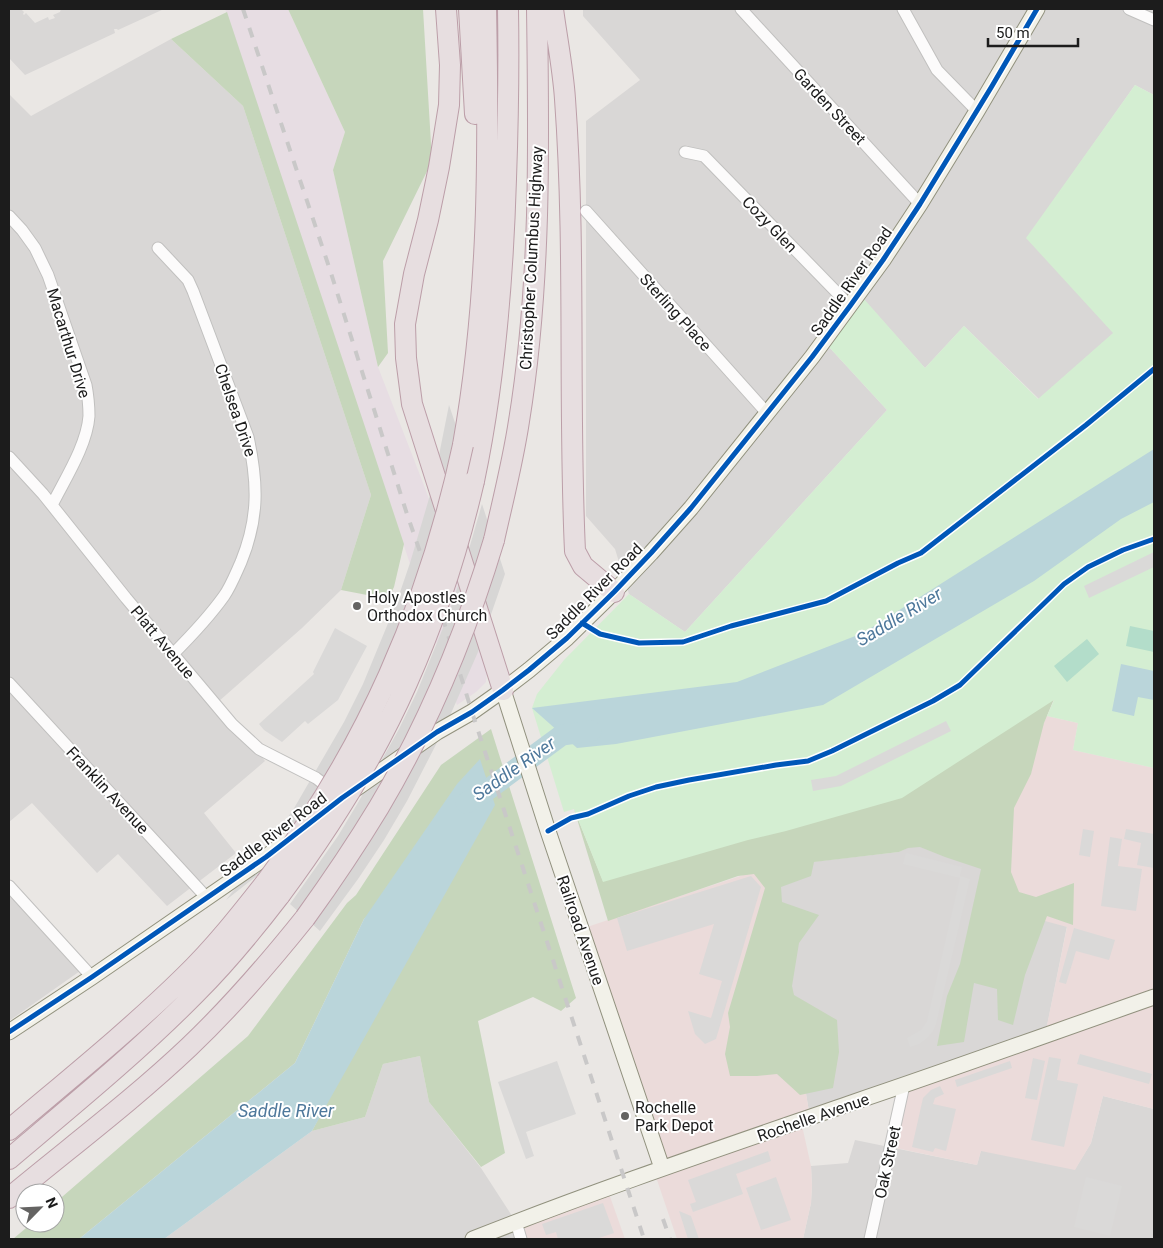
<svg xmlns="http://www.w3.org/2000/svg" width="1163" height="1248" viewBox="0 0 1163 1248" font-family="Roboto,sans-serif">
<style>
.residential{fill:#d9d7d6}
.commercial{fill:#ebdbda}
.industrial{fill:#e7dde3}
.forest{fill:#c6d6bb}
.park{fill:#d4eed2}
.pitch{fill:#b3ddca}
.parking{fill:#dad9d8}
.water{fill:#bad5da}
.pier{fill:#d7d6d5}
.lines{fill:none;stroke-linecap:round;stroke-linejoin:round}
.river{stroke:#bad5da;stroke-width:21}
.street-casing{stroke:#c1c0bf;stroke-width:13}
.secondary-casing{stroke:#91917e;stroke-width:17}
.highway-casing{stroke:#bc9ea8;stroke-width:22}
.street{stroke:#fcfbfb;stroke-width:11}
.secondary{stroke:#f2f1e9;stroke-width:15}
.highway{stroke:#e7dee0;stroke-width:20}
.rail{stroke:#c9c8c8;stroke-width:4;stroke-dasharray:10 10;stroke-linecap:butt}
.highway-bridge-casing{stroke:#bc9ea8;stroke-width:22;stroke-linecap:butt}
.highway-bridge{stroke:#e7dee0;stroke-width:20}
.cycleway-casing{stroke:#fff;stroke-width:8}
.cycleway{stroke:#0057b8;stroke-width:5}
.poi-dot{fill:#646362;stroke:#fff;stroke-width:2}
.labels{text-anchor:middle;stroke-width:4;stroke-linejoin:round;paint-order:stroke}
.street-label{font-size:16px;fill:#1c1c1c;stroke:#fff}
.poi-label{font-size:16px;fill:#1c1c1c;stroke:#fff;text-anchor:start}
.water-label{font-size:18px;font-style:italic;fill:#4e789b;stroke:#fff}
</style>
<rect width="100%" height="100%" fill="#eae7e4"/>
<path class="residential" d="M9,9H21L24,12L23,14L24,15L26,13L35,23L48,17L49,20L55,18L53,15L60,12L61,9H164L118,30L117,29H114L115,33L25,75L9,58Z
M583,9H1154V95L1135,85L1027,238L1114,333L1039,399L964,326L925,368L864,300L829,347L887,410L685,632L629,594L615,549L586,516V121L640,80L583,16Z
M171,39L243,106L371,495L341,590L302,628L218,702L265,761L204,813L236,853L167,906L118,854L97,873L32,803L9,822V94L31,116Z
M933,835L988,849L976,902L1067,926L1045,1036L810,1117L767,867L899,852Z
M9,889L80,971L9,1021Z
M420,1056L429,1102L481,1168L516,1222L521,1239H164L312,1131L365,1117L383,1064Z
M1103,1096L1154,1109V1239H803L811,1203L812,1186L811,1166L848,1163L855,1140L977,1165L981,1150L1075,1169L1091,1143Z"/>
<path class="commercial" d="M1047,716L1078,723L1073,750L1154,768V1109L1103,1096L1091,1143L1075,1170L981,1151L977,1165L891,1147L904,1085L1045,1035L1067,927L976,902L1003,815Z
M767,867L810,1117L801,1121L811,1166L812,1186L811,1203L803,1239H677L654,1171L662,1168L581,929Z
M607,1188L625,1239H521L516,1222Z"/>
<path class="industrial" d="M225,9H288L345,132L333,170L378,367L425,488L485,653L487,671L486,682L476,692L457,705Z"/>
<path class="forest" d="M288,9H423L432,161L383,261L388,353L378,367L333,170L345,132Z
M227,12L404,544L394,587L388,599L341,590L371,495L243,106L171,39Z
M1054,699L1044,723L1031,774L1014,808L1011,872L1019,892L1036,897L1074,883L1073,925L1047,916L1025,975L1013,1025L998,1020L997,989L974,983L964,1042L937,1046L947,996L960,964L981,869L945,857L920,847L908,848L899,852L814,862L811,876L781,887L782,902L819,915L799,943L792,986L794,995L837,1020L839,1052L833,1088L800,1095L777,1074L757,1076H730L725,1054L730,1027L728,1013L765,888L754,874L738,876L608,921L574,809L603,881Z
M491,729L576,998L561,1011L533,997L478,1021L505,1153L481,1167L429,1102L420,1056L383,1064L365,1117L312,1131L474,818L364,919L295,1063L79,1239H13L32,1223H55V1203L248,1036L347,903L356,895L441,765Z"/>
<path class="park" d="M1135,85L1154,95V768L1073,750L1078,723L1047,716L1054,700L902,798L786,831L748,840L603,882L574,809L564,812L532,708L537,694L564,660L629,594L685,632L887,410L829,347L864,299L925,368L964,326L1038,399L1113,333L1026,238Z"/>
<path class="pitch" d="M1130,626L1154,631V652L1126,646Z
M1087,639L1099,654L1067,682L1054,666Z"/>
<path class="parking" d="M1154,552V567L1089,598L1084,586Z
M335,628L367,646L338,700L308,724L305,721L282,742L264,730L259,724L314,674L313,672Z
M946,721L951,731L841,786L813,791L811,780L836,776Z
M1083,829L1094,831L1090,857L1079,855Z
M1126,829L1154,834V868L1137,865L1141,843L1124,839Z
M1110,837L1122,839L1118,866L1142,869L1136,911L1101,906Z
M906,853L962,867L960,876L970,879L936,1024L933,1031L927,1038L919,1044L910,1047L907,1038L921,1030L927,1021L960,878L903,864Z
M751,876L761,887L716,1039L705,1044L695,1034L688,1011L711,1018L722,981L699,974L714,924L627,951L617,918Z
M1074,928L1115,940L1109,960L1076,951L1066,984L1059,982Z
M1080,1054L1152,1074L1149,1084L1077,1064Z
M1049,1057L1061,1059L1057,1080L1078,1084L1064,1147L1031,1140Z
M1033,1058L1045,1061L1037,1100L1025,1098Z
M557,1061L576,1114L526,1132L534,1156L526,1159L498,1082Z
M1010,1061L1012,1068L957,1087L955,1080Z
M940,1086L944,1094L935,1098L933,1104L956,1109L946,1151L935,1148L933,1152L912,1147L923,1098L931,1090Z
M768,1151L771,1161L736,1174L743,1194L693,1212L690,1204L696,1202L688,1180Z
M776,1177L791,1220L761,1230L746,1188Z
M1086,1177L1122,1186L1110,1236L1074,1227Z
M603,1203L614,1233L596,1239H558L556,1232L546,1235L542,1224Z
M679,1211L691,1216L699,1239H688Z"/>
<path class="water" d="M1154,449V502L1121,519L1034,581L823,705L616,744L577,748L532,708L737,682L863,633Z
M1121,664L1154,671V700L1138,697L1134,716L1112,711Z
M480,759L495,805L312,1131L164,1239H79L295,1063L364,919L457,784Z"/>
<path class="pier" d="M449,405L480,497L458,575L287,901L258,875L226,900L254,864L293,810L344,722L363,684L396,604L410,563L433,485Z
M482,504L505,574L478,652L445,727L407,801L384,840L358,879L320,931L290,904L338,836L359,801L399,729L417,692L447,618L460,580Z"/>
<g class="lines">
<path class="river" d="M466,803L482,794L562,735L591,731"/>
<defs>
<path id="street" d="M741,9L920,204
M903,9L937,70L977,111
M1129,9L1154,20
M685,152L704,156L850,306
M586,211L767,413
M9,216L22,230L35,248L48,275L86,385C88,396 89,406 89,416C87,445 65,479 52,505
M158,248L188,280L193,291L248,437C258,483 259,518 241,562C236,573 231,586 224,596C209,617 191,636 173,654
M9,457L43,494L126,598L232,724L259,749L316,778L333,791
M9,683L207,898
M9,886L92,977
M516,1222L521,1239
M870,1239L904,1085"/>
<path id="secondary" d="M503,690L548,831L662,1168
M351,792L437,732L472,712L503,690L529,670L567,638L614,592L651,553L691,508L812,357L883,260L920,204L977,111L1037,9
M9,1032L92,977L266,857L293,836
M473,1239C599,1189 727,1146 854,1102C955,1068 1054,1032 1154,997"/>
<path id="highway" d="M446,9L450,65L449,105L439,167L428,220L414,274L405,324L406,358L412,404L503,690
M469,9L475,114
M553,9C557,39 563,69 565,99C576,250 568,401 575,551L583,566L614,592
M463,445C489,298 489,157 486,9
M474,481C495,381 503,281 506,179C508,123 509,66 508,9
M494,540C503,500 513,461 519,421C541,286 539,145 537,9
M9,1130C68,1080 129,1031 184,977C214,948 240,915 266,882
M9,1159C73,1105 138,1052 196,993C227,962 254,929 280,895
M9,1198C69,1148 132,1101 189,1047C231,1007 269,963 305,918"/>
</defs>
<use href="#street" class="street-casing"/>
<use href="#secondary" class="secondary-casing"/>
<use href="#highway" class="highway-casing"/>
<use href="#street" class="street"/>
<use href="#secondary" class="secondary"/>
<use href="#highway" class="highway"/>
<path class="rail" d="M243,9L330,270L406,511L443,619L472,712L644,1239
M663,1219L670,1239"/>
<defs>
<path id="highway-bridge" d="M266,882C366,749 428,608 463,445
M280,895C329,829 374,758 407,683C436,618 458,550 474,481
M305,918C331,882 356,845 379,807C429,723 466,633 494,540"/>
</defs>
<use href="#highway-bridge" class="highway-bridge-casing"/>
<use href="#highway-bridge" class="highway-bridge"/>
<defs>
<path id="cycleway" d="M582,623L600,634L639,643L683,642L731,626L826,601L898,563L921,553L1086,425L1154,369
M548,831L571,818L588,814L629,796L656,787L689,780L776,765L808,761L832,751L933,701L960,685L1064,584L1088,567L1123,550L1154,539
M9,1032L92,977L266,857L342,798L437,732L472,712L503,690L529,670L567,638L614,592L651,553L691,508L812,357L850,306L883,260L920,204L992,86L1037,9"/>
</defs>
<use href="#cycleway" class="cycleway-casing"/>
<use href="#cycleway" class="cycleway"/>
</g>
<g class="poi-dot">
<circle cx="357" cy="606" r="5"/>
<circle cx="625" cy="1116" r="5"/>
</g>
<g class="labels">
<g class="street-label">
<text transform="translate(830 106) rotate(47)" y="6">Garden Street</text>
<text transform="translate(770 224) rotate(46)" y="6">Cozy Glen</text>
<text transform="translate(531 258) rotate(-87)" y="6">Christopher Columbus Highway</text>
<text transform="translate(851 281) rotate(-55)" y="6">Saddle River Road</text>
<text transform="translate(676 312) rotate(48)" y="6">Sterling Place</text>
<text transform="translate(69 343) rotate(73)" y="6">Macarthur Drive</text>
<text transform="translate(236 410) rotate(71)" y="6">Chelsea Drive</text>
<text transform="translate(594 591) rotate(-45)" y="6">Saddle River Road</text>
<text transform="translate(163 642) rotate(50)" y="6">Platt Avenue</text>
<text transform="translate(108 790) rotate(47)" y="6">Franklin Avenue</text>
<text transform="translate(273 834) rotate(-37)" y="6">Saddle River Road</text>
<text transform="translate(581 930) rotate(71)" y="6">Railroad Avenue</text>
<text transform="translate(813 1117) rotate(-19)" y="6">Rochelle Avenue</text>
<text transform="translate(887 1162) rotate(-78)" y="6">Oak Street</text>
</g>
<g class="poi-label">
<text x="367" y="603">Holy Apostles<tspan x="367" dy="18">Orthodox Church</tspan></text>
<text x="635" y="1113">Rochelle<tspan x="635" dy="18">Park Depot</tspan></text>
</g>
<g class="water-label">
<text transform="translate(899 617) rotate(-31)" y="6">Saddle River</text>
<text transform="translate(514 769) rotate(-35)" y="6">Saddle River</text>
<text x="286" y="1117">Saddle River</text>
</g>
</g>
<rect width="1163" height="1248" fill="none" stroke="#1c1c1c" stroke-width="20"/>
<g transform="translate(40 1208) rotate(66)"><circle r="24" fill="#ffffff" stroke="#a4a4a4"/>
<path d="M0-4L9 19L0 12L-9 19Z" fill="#646362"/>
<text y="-8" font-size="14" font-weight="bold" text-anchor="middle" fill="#1c1c1c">N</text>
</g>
<path d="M988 38v8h90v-8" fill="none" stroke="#1c1c1c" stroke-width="2.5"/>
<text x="996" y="38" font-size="15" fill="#1c1c1c" stroke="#ffffff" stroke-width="4" paint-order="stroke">50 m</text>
</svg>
